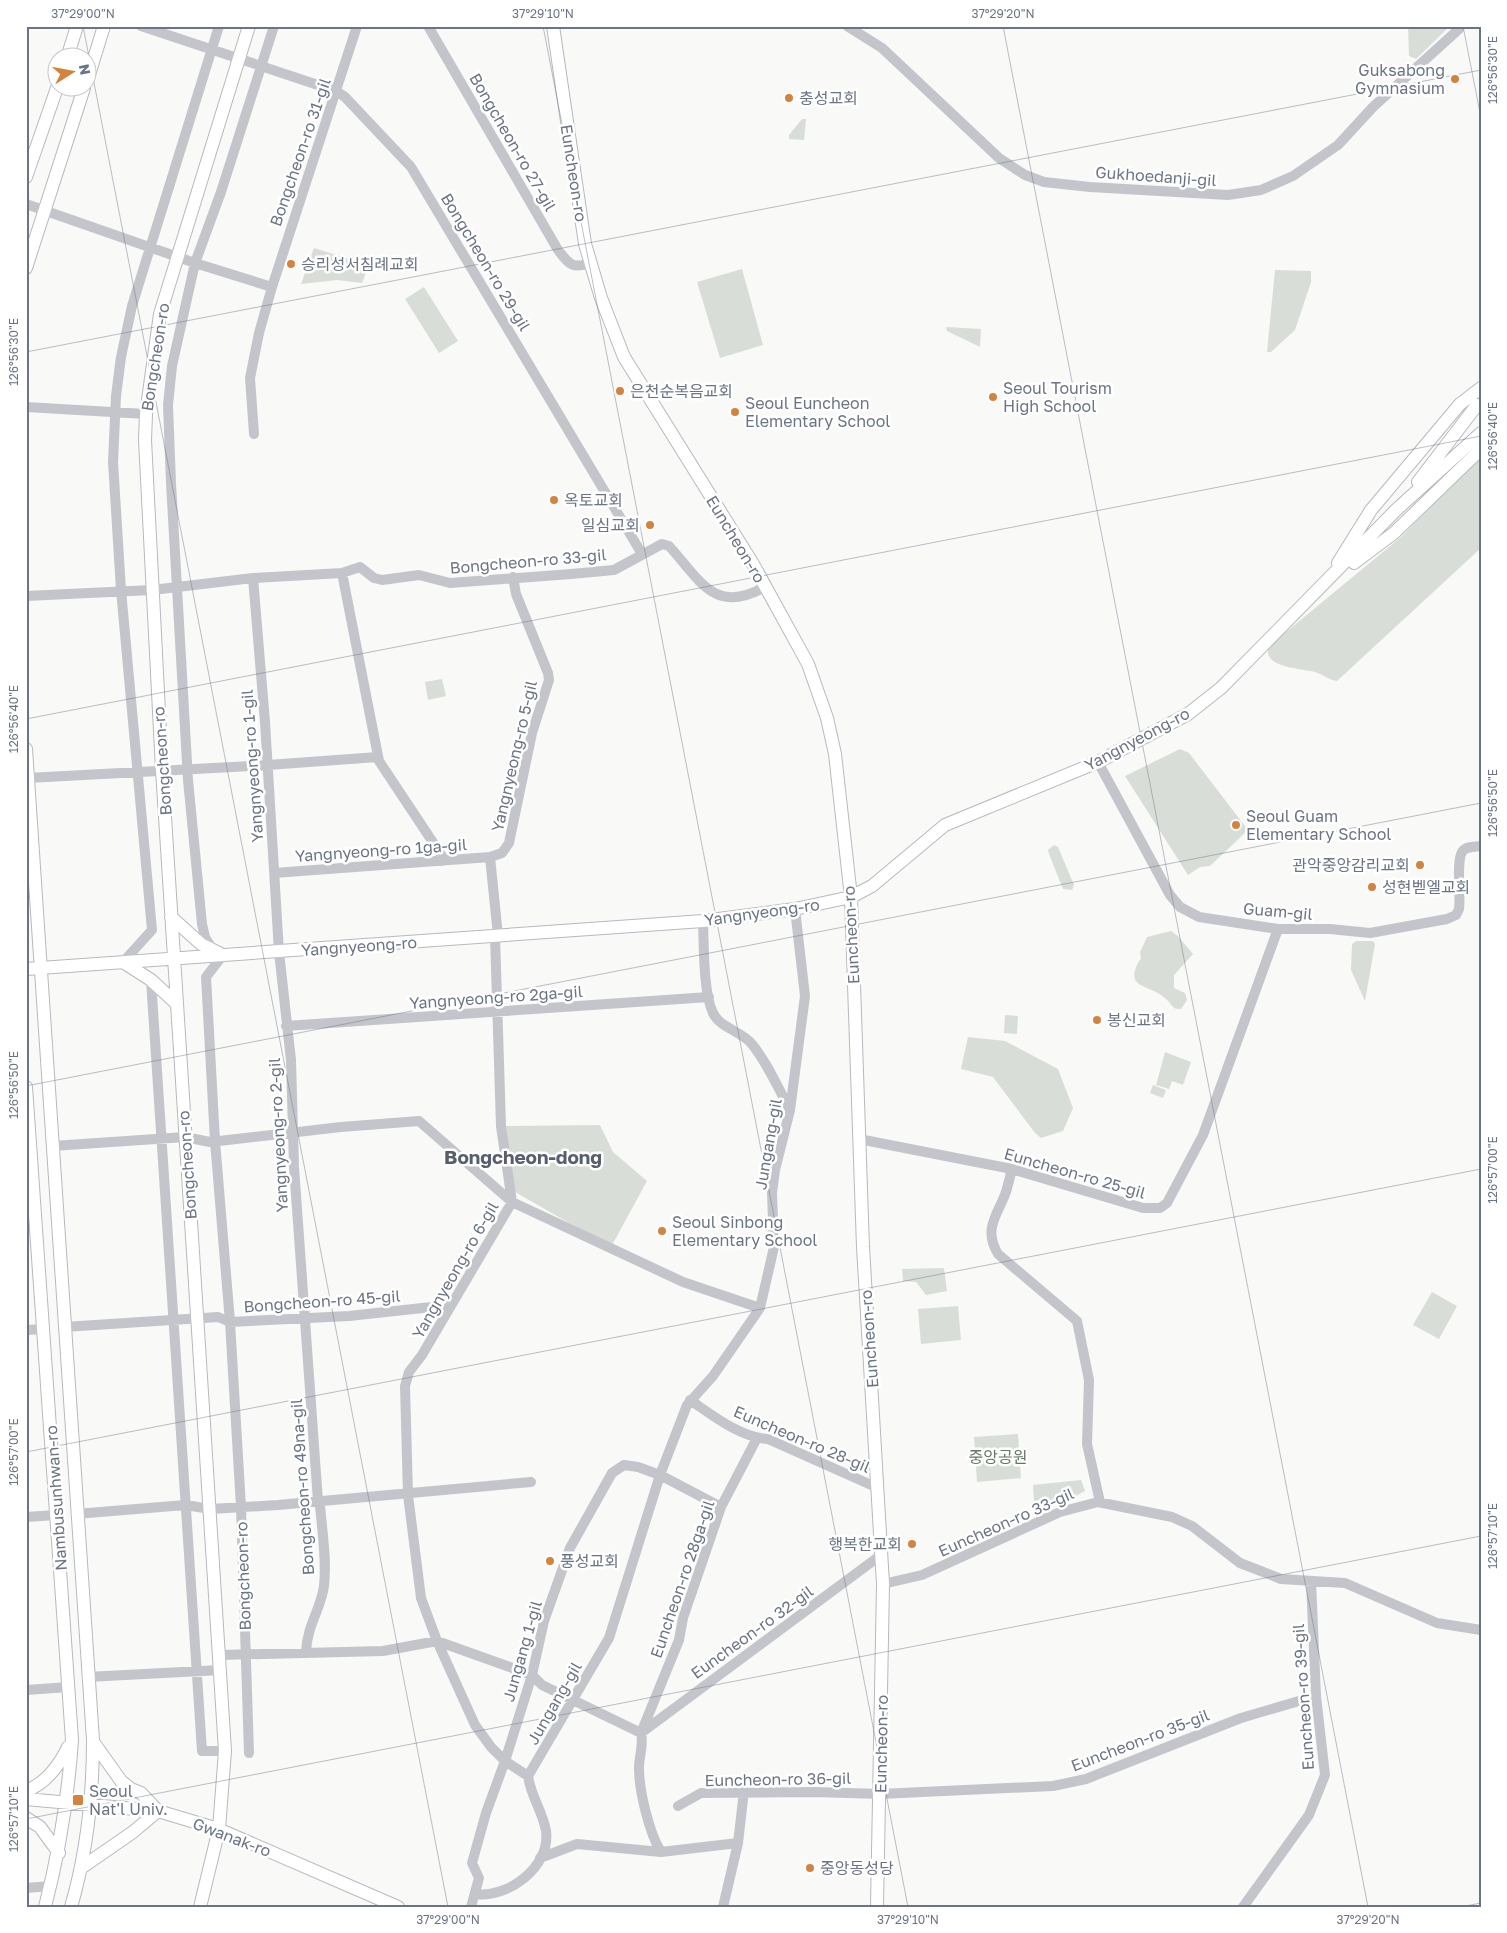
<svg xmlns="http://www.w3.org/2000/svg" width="1507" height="1933" viewBox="0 0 1507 1933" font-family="'Golos Text','Noto Sans KR',sans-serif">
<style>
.green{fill:#d8ded7}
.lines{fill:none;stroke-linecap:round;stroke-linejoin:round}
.major-casing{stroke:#b7b9be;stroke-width:14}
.minor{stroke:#c3c5ca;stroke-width:10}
.major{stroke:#fff;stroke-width:12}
.ticks{fill:none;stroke:#6b7485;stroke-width:1;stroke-opacity:0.45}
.poi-dot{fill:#d3833e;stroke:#fff;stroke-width:2}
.labels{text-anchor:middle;stroke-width:5;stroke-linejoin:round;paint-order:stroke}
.poi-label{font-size:16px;fill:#6b7485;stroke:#fff;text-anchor:start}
.street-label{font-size:16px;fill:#6b7485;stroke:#fff}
.park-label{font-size:16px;fill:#667866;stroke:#fff}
.quarter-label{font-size:19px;font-weight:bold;fill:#585e6b;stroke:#fff}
.neatline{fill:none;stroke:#6b7485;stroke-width:2}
.ticks-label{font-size:12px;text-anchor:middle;fill:#6b7485}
</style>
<rect width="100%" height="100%" fill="#f9f9f7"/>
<path class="green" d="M1408,26H1450L1416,59L1409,56Z
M802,119H806L804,140L789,139V135Z
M314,248L369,265L362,283L337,280L301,284Z
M742,269L763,345L720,358L697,282Z
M1275,270L1311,271V282L1295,330L1271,352H1267Z
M424,287L458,341L439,353L405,299Z
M946,327L981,329L980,347L947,331Z
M1481,456V548L1337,681C1329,680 1322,674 1315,672C1301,668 1261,668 1269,646L1401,537Z
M442,679L446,696L428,700L425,682Z
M1180,749L1189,753L1248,830L1210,866L1200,867L1188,875L1125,776Z
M1054,845L1058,847L1074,885L1072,890L1063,889L1049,854L1048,850Z
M1171,931L1178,936L1193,954L1174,975V988L1185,993L1187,1000L1181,1009C1172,1010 1172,1004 1166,999C1150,983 1121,990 1141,958L1140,952L1147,937Z
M1356,941H1373L1375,944L1365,1001L1351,970L1352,944Z
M1005,1015L1018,1016L1017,1034L1004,1033Z
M968,1037L1005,1041L1058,1069L1073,1108L1063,1131L1041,1138L1035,1133L993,1077L961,1069Z
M1165,1052L1191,1062L1183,1085L1172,1081L1169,1089L1156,1085Z
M1153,1085L1166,1090L1163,1098L1150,1093Z
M600,1125L613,1152L647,1181L611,1247L515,1192L501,1126Z
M944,1268L947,1291L926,1295L916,1282L903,1281L902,1269Z
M1432,1292L1457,1306L1439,1339L1413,1325Z
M958,1306L961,1340L921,1344L918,1309Z
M1018,1434L1021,1478L977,1482L974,1437Z
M1081,1480L1085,1491L1068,1500L1034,1501L1033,1485Z"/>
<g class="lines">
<defs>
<path id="major" d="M553,26L585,244L601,298L624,357L753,564L808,664L827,718L835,754L851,897L863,1247L883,1584L877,1907
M67,58L77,26
M88,78L104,26
M26,177L58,85
M26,268L84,88
M1418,482L1477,405
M1338,563L1371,510L1460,404L1481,388
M1354,563L1394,533L1481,449
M26,749L93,1740C93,1797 87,1852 71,1907
M171,917L201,944L223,955
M123,962L151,980L177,1004
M26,969L703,921L795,909L851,897L872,886L945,825L1098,762L1188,714L1221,688L1396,510L1481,433
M26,1087L72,1740C68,1800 60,1849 45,1907
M94,1743L121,1781L131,1789L141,1793L158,1811
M26,1791C46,1783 59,1766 68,1747
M26,1799L158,1811L218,1829L398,1907
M26,1818L40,1827L59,1853
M81,1868L133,1832L158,1811
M200,1907L219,1829L225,1751L162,770L145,440L146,414L160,314L249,26"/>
</defs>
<use href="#major" class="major-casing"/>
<path class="minor" d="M141,26L336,91L345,97L411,167L642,554
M428,26L558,250C570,265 572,269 591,263
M847,26L882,48L999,158L1025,175L1044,182L1090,187L1228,195L1261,190L1293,176L1338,145L1373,107L1459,29
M26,204L195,263L272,287L357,26
M26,407L146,414
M254,434L250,378L259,333L272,287
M342,573L379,761L442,856V861
M253,578L265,722L279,952L291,1060L294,1167L318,1501L320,1505C322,1531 327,1559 324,1586C321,1609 307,1625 306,1652
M26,596L152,590L253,578L342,573L360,567L374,578L382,580L419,575L450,583L571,574L614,570L662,544L669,546C701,581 714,615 765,587
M1098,762L1170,895L1180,907L1199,917L1278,929H1330L1370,933L1447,919L1456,915L1459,909C1461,895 1456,862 1462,852C1466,846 1474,847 1481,846
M28,778L268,765L378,757
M274,873L490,857
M703,921C704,945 703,992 713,1013C720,1028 741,1031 751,1043C767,1062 778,1088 790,1110
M495,936L501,1126L512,1202L422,1355L409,1372L405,1386L408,1495L421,1598L437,1641L475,1725L491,1747L505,1761L528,1776
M498,936L490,857L502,853L509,843L532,733L549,680L548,673L516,594L513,577
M213,950L205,937L202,924L188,780L171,483L168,405L172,366L195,263L221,192L274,26
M223,955L206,977L215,1141L230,1322L241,1507L249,1753
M123,962L152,930L121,590L113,462L116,396L121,357L132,306L219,26
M151,980L202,1751H225
M286,1026L709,997
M859,1139L1012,1169L1143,1208H1160L1167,1203L1203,1135L1278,929
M53,1146L185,1137L210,1142L341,1127L419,1121L512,1202L683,1282L760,1308
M1012,1169C1010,1177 1008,1185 1006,1192C997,1216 983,1229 998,1254L1077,1321L1089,1380L1087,1444L1100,1502
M64,1327L218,1317L230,1322L349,1316L450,1305
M26,1330L44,1329
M690,1400C712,1415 741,1438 768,1439L878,1488
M76,1514L185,1505L211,1509L278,1505L531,1482
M26,1517L57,1515
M883,1584L922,1575L1060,1512L1098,1502L1172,1517L1192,1526L1240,1563L1281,1579L1345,1583L1437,1623L1481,1630
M220,1655L383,1651L437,1641L532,1675L542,1685L641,1733L881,1555
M87,1677L221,1670
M26,1690L69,1687
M678,1806L701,1793L814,1792L880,1794L1053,1786L1086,1779L1241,1718L1316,1696
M661,1852C649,1833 639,1790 639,1768C639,1755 644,1745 641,1733L679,1640L683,1618L721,1507L757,1438
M540,1858L577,1844L661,1852L738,1843
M26,1888L51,1886
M475,1894C507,1899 551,1867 546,1831C543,1812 531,1797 528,1776L609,1638L660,1475L687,1405L713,1376L760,1308L774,1247L772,1193L775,1170L790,1110L805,996L795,909
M471,1907L479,1878L472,1863L486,1813L505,1761L532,1675L544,1621L570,1548L612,1473L624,1465L638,1467L660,1475L721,1507
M723,1907L738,1843L744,1791
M1243,1907L1309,1815L1325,1775L1316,1696L1311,1581"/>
<use href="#major" class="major"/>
</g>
<path class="ticks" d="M83,26L448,1907M543,26L908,1907M1003,26L1368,1907M1463,26L1481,118M26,352L1481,70M26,719L1481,436M26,1086L1481,803M26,1452L1481,1169M26,1819L1481,1536M1460,1907L1481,1903"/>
<g class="poi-dot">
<circle cx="1455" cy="79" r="5"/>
<circle cx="789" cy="98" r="5"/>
<circle cx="291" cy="264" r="5"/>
<circle cx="620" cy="391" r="5"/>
<circle cx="993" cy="397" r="5"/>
<circle cx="735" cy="412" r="5"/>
<circle cx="554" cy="500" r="5"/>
<circle cx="650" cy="525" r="5"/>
<circle cx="1236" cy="825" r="5"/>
<circle cx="1420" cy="865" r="5"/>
<circle cx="1372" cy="887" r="5"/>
<circle cx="1097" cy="1020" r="5"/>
<circle cx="662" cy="1231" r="5"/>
<circle cx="912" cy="1544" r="5"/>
<circle cx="550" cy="1561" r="5"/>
<rect x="72" y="1794" width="12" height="12" rx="2.5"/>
<circle cx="810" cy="1868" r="5"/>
</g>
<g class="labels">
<g class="poi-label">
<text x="1445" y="76" text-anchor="end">Guksabong<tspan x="1445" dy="18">Gymnasium</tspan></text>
<text x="799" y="104">충성교회</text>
<text x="301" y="270">승리성서침례교회</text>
<text x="1003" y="394">Seoul Tourism<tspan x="1003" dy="18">High School</tspan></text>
<text x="630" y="397">은천순복음교회</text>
<text x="745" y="409">Seoul Euncheon<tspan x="745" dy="18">Elementary School</tspan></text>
<text x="564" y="506">옥토교회</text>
<text x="640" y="531" text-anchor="end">일심교회</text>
<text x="1246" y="822">Seoul Guam<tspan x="1246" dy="18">Elementary School</tspan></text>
<text x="1410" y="871" text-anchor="end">관악중앙감리교회</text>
<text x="1382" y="893">성현벧엘교회</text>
<text x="1107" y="1026">봉신교회</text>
<text x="672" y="1228">Seoul Sinbong<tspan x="672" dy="18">Elementary School</tspan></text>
<text x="902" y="1550" text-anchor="end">행복한교회</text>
<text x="560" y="1567">풍성교회</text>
<text x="89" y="1797">Seoul<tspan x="89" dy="18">Nat'l Univ.</tspan></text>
<text x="820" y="1874">중앙동성당</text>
</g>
<g class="street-label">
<text transform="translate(513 142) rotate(60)" y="6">Bongcheon-ro 27-gil</text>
<text transform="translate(300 152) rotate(-71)" y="6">Bongcheon-ro 31-gil</text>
<text transform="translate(574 173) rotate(81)" y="6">Euncheon-ro</text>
<text transform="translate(1156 176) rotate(4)" y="6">Gukhoedanji-gil</text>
<text transform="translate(486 262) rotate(59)" y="6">Bongcheon-ro 29-gil</text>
<text transform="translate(155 357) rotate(-81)" y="6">Bongcheon-ro</text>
<text transform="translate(736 539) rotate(59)" y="6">Euncheon-ro</text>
<text transform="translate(528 561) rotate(-5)" y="6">Bongcheon-ro 33-gil</text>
<text transform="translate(1137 739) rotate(-28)" y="6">Yangnyeong-ro</text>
<text transform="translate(514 756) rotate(-77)" y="6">Yangnyeong-ro 5-gil</text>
<text transform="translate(162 761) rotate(-94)" y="6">Bongcheon-ro</text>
<text transform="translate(252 766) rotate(-94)" y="6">Yangnyeong-ro 1-gil</text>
<text transform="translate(381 850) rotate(-4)" y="6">Yangnyeong-ro 1ga-gil</text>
<text transform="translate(1278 911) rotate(5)" y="6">Guam-gil</text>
<text transform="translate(762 912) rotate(-8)" y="6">Yangnyeong-ro</text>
<text transform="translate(851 935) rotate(-93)" y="6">Euncheon-ro</text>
<text transform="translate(359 946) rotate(-4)" y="6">Yangnyeong-ro</text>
<text transform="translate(496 997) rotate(-4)" y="6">Yangnyeong-ro 2ga-gil</text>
<text transform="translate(278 1135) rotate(-93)" y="6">Yangnyeong-ro 2-gil</text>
<text transform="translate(768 1144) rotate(-80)" y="6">Jungang-gil</text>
<text transform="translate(187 1165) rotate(-94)" y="6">Bongcheon-ro</text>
<text transform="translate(1075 1173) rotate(16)" y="6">Euncheon-ro 25-gil</text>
<text transform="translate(455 1270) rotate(-60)" y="6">Yangnyeong-ro 6-gil</text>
<text transform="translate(322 1301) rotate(-4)" y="6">Bongcheon-ro 45-gil</text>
<text transform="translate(869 1339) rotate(-94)" y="6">Euncheon-ro</text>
<text transform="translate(802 1439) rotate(23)" y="6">Euncheon-ro 28-gil</text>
<text transform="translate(302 1487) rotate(-94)" y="6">Bongcheon-ro 49na-gil</text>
<text transform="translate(56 1498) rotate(-94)" y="6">Nambusunhwan-ro</text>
<text transform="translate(1006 1522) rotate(-24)" y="6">Euncheon-ro 33-gil</text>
<text transform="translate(243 1576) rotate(-92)" y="6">Bongcheon-ro</text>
<text transform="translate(682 1579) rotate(-71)" y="6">Euncheon-ro 28ga-gil</text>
<text transform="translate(752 1632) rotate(-36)" y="6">Euncheon-ro 32-gil</text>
<text transform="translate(522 1651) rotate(-74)" y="6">Jungang 1-gil</text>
<text transform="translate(1303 1697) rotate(-94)" y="6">Euncheon-ro 39-gil</text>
<text transform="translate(554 1703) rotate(-60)" y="6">Jungang-gil</text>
<text transform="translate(1140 1740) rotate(-21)" y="6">Euncheon-ro 35-gil</text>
<text transform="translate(881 1744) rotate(-89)" y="6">Euncheon-ro</text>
<text transform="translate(778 1779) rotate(-1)" y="6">Euncheon-ro 36-gil</text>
<text transform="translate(232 1837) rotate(21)" y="6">Gwanak-ro</text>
</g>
<g class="park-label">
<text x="998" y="1463">중앙공원</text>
</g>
<g class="quarter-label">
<text x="523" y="1164">Bongcheon-dong</text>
</g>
</g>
<rect width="1507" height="1933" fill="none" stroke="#ffffff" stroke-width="55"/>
<g transform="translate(72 72) rotate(79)"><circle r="24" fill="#ffffff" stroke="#c4c7ce"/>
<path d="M0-4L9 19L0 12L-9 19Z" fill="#d3833e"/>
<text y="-8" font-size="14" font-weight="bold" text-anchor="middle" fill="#6b7485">N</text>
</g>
<rect x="28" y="28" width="1452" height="1878" class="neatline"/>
<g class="ticks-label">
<text x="83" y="18">37°29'00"N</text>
<text x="543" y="18">37°29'10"N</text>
<text x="1003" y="18">37°29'20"N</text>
<text transform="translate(1493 70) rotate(-90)" y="4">126°56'30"E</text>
<text transform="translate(14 352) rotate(-90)" y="4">126°56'30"E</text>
<text transform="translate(1493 436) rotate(-90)" y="4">126°56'40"E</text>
<text transform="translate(14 719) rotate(-90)" y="4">126°56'40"E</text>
<text transform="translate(1493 803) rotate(-90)" y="4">126°56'50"E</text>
<text transform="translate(14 1085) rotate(-90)" y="4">126°56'50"E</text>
<text transform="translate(1493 1170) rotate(-90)" y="4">126°57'00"E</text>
<text transform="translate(14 1452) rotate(-90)" y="4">126°57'00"E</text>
<text transform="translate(1493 1536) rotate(-90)" y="4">126°57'10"E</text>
<text transform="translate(14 1819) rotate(-90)" y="4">126°57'10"E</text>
<text x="448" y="1924">37°29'00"N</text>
<text x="908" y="1924">37°29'10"N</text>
<text x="1368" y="1924">37°29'20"N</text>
</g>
</svg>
